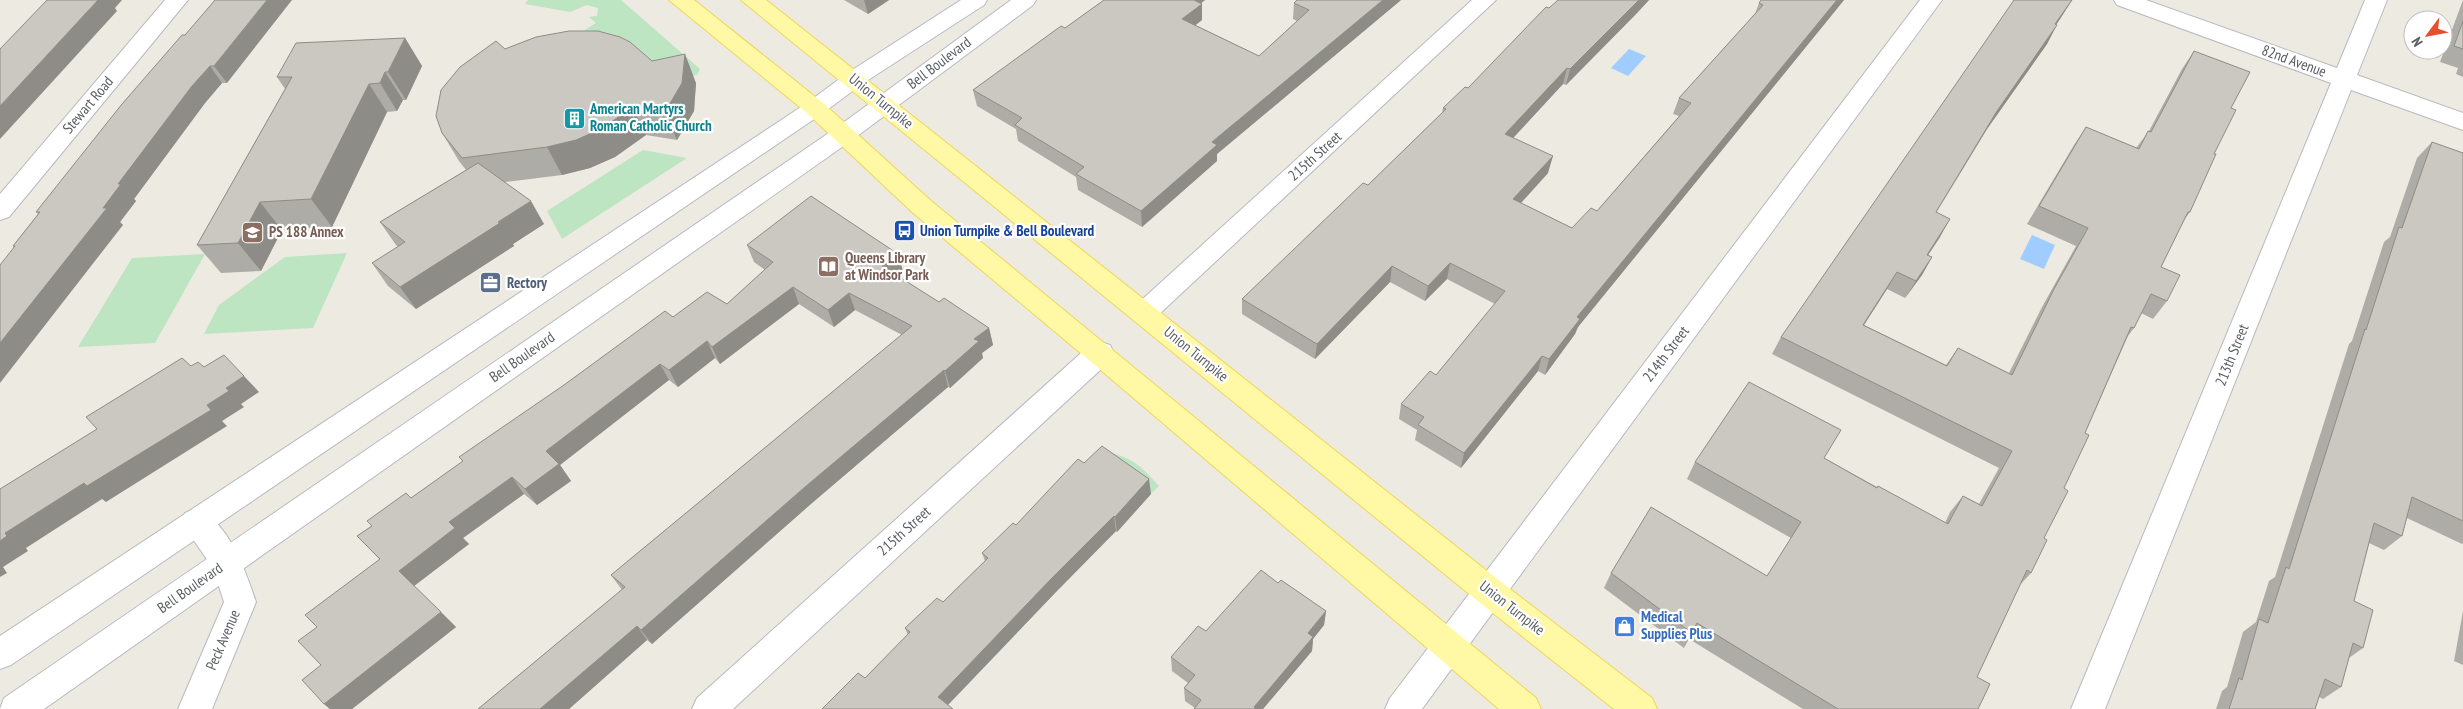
<svg xmlns="http://www.w3.org/2000/svg" width="2463" height="709" viewBox="0 0 2463 709" font-family="'PT Sans Narrow',sans-serif">
<style>
.green{fill:#bde5c1}
.water{fill:#a0ccff}
.lines{fill:none;stroke-linecap:round;stroke-linejoin:round}
.street-casing{stroke:#b7b9be;stroke-width:2}
.secondary-casing{stroke:#b7bac0;stroke-width:2}
.primary-casing{stroke:#f1d557;stroke-width:2}
.street{fill:#fff;fill-rule:evenodd}
.secondary{fill:#fff;fill-rule:evenodd}
.primary{fill:#fff9a5;fill-rule:evenodd}
.wall{fill:#aeaca6}
.shaded-wall{fill:#8d8c87}
.building{fill:#cac8c1;stroke:#8d8c87}
.labels{text-anchor:middle;stroke-width:4.5;stroke-linejoin:round;paint-order:stroke}
.street-label{font-size:15px;fill:#5a5d62;stroke:#fff}
.culture-label{font-size:15px;font-weight:bold;fill:#0d838f;stroke:#fff;text-anchor:start}
.transit-label{font-size:15px;font-weight:bold;fill:#164399;stroke:#fff;text-anchor:start}
.education-label{font-size:15px;font-weight:bold;fill:#785e54;stroke:#fff;text-anchor:start}
.service-label{font-size:15px;font-weight:bold;fill:#4e5e75;stroke:#fff;text-anchor:start}
.shop-label{font-size:15px;font-weight:bold;fill:#366cbe;stroke:#fff;text-anchor:start}
</style>
<rect width="100%" height="100%" fill="#edebe1"/>
<path class="green" d="M528,0H621L700,69L697,75L680,78L574,46L585,30L596,23L589,17L597,16L598,8L587,5L570,12L525,4Z
M643,150L687,158L562,239L547,211Z
M347,253L313,328L204,334L219,305L285,257Z
M205,254L155,343L78,347L132,258Z
M1103,451C1133,458 1138,463 1159,486L1151,494L1097,457Z"/>
<path class="water" d="M1629,49L1646,56L1628,76L1611,68Z
M2032,235L2055,245L2044,269L2020,259Z"/>
<g class="lines">
<defs>
<path id="street" d="M165,0H188L9,217L0,220V194Z
M1472,0H1496L1154,319L1145,322L1136,319L1132,312L1136,305Z
M1920,0H1942L1422,709H1385L1390,698Z
M2114,0H2146L2337,68L2365,0H2387L2357,75L2463,113V130L2351,90L2105,709H2071L2331,83L2117,5Z
M1100,342L1110,345L1114,353L1110,361L733,709H692L697,698L1090,345Z
M196,509C228,520 246,572 256,602L212,709H178L224,602L213,568L181,522L185,513Z"/>
<path id="secondary" d="M961,0H987L984,5L862,84L823,113L11,665L0,669V636L807,103L846,74Z
M1011,0H1036L1033,5L852,140L44,709H0L4,698L836,128Z"/>
<path id="primary" d="M669,0H694L823,103L930,200L1536,698L1541,709H1499L1090,361L912,212L807,113Z
M741,0H766L1501,582L1652,698L1657,709H1614L1479,602Z"/>
</defs>
<use href="#street" class="street-casing"/>
<use href="#secondary" class="secondary-casing"/>
<use href="#primary" class="primary-casing"/>
<use href="#street" class="street"/>
<use href="#secondary" class="secondary"/>
<use href="#primary" class="primary"/>
</g>
<path class="wall" d="M215,0L227,83H222L205,103L134,199L136,201L120,222L123,225L14,248L13,246L38,214L36,212Z
M844,0H889L868,14Z
M1104,0H1205L1201,3L1202,4V20L1195,25L1259,56L1297,21L1293,19L1294,3L1401,0L1217,154V161L1142,227L1078,190L1076,177L1018,141L1016,129L977,106L973,90L1065,28Z
M1558,0H1649L1637,13L1566,85L1563,84L1513,138L1548,173L1521,203L1572,228L1597,211L1679,116L1673,114L1679,98L1755,14L1759,3L1844,0L1578,327L1575,334L1545,375L1538,371L1461,468L1415,440L1417,430L1399,419L1401,404L1436,375L1495,304L1447,279L1425,301L1390,282L1315,359L1242,314V299L1368,185L1442,113L1443,108L1468,88Z
M2072,0L2056,25L2047,44L1987,129L1936,212L1940,237L1928,255L1932,257L1922,275L1905,298L1887,289L1864,325L1946,365L1958,348L2009,373L2042,307L2076,246L2027,224L2074,145L2086,127L2136,148L2149,131L2182,69L2194,51L2231,108L2190,212L2184,220L2161,267L2167,301L2153,319L2141,313L2134,328L2128,336L2085,433L2064,488L2044,538L2031,573L2019,586L1977,677L1978,709H1803L1689,639L1684,648L1604,588L1611,573L1767,576L1791,538L1687,479L1695,462L1824,458L1877,487L1945,523L1950,512L1963,496L1979,504L1999,468L1772,354L1781,337Z
M2463,0V77L2456,74L2458,68L2440,62Z
M405,38L422,66L406,100H403L397,111L387,112L332,227L282,230L261,271L221,273L197,245L285,89L277,77Z
M505,49L652,61L696,83L694,111L677,140L646,135L615,157L590,168L562,175L505,182L544,224L513,244L514,246L416,309L388,286L372,263L398,247L396,245L380,222L466,170L459,161L442,133Z
M2432,142L2463,153V543L2462,544L2407,518L2402,536L2384,550L2369,543L2354,601L2363,648L2349,658L2341,687L2323,699L2319,697L2315,709H2216L2222,691L2227,687L2243,632L2256,622L2269,581L2275,577L2349,344L2352,341L2384,242L2390,237L2417,158Z
M747,245L903,271L897,276L939,302L989,328L993,345L982,353L983,358L950,388L948,387L812,503L652,644L647,640L569,709H478L622,590L611,575L902,335L855,310L834,327L799,304L720,364L715,358L678,387L669,380L560,465L571,481L537,505L524,494L463,538L469,544L414,586L456,627L352,709H330L324,704L321,665L317,627L380,560L357,536L463,462L459,457L673,317L727,304L765,270L754,262Z
M1084,463L1151,494L1117,532L1116,531L1054,594L948,705L865,678L908,635L905,628L943,602L985,561L982,553L1016,525Z
M1278,583L1326,611L1324,625L1313,639L1312,651L1263,709H1194L1195,708L1185,701L1184,688L1188,683L1172,671L1171,657L1206,631Z
M2463,611V665L2454,661Z"/>
<path class="shaded-wall" d="M98,0H122L115,8L117,11L0,139V106Z
M267,0H292L227,83L214,66Z
M864,0H889L868,14Z
M1188,0H1205L1189,13Z
M1383,0H1401L1217,154V161L1142,227L1141,211L1212,142Z
M1639,0H1649L1637,13L1566,85L1570,69Z
M1837,0H1844L1578,327L1575,334L1545,375L1549,359L1577,317Z
M2072,0L2062,16L2044,43L2055,24Z
M1202,4V20L1183,35L1182,19Z
M2057,25L2047,44L1987,129L1926,230L1997,111Z
M405,38L422,66L406,100L388,72Z
M685,54L696,83L694,111L677,140L665,112Z
M210,66L222,83L205,103L134,199L136,201L120,222L123,225L0,383V343L103,208L118,184L192,86Z
M1567,68L1563,84L1502,150L1505,134Z
M385,72L403,100L397,111L380,83Z
M369,84L387,112L332,227L311,199Z
M633,107L646,135L615,157L590,168L562,175L547,147Z
M1553,156L1548,173L1510,215L1513,199Z
M531,201L544,224L513,244L514,246L416,309L400,287Z
M260,202L282,230L261,271L238,243Z
M1950,219L1940,237L1917,272L1927,255Z
M898,254L903,271L887,284L882,266Z
M1932,257L1922,275L1905,298L1916,281Z
M1450,263L1447,279L1425,301L1428,286Z
M1392,266L1390,282L1315,359L1317,344Z
M1897,272L1887,289L1853,342L1863,325Z
M793,287L799,304L720,364L712,347Z
M849,293L855,310L834,327L828,310Z
M989,328L993,345L982,353L983,358L950,388L945,371L974,339Z
M707,341L715,358L678,387L669,370Z
M1542,356L1538,371L1461,468L1464,453Z
M660,364L669,380L560,465L571,481L537,505L525,489L546,451Z
M944,370L948,387L812,503L652,644L641,630L805,487Z
M244,376L259,392L241,404L244,407L222,421L227,426L106,502L102,499L26,548L28,551L3,567L7,573L0,577V541L5,533L207,405L226,388Z
M512,477L524,494L463,538L469,544L414,586L399,571L449,522Z
M1149,479L1151,494L1117,532L1115,517Z
M1114,516L1116,531L1054,594L944,709L938,697L1050,580Z
M1326,611L1324,625L1313,639L1312,651L1263,709H1254V707L1308,633Z
M441,612L456,627L352,709H330L324,704Z
M637,626L647,640L569,709H540Z"/>
<path class="building" d="M47,0H98L0,106V49Z
M215,0H267L214,66H210L192,86L118,184H121L103,208H107L0,343V265L15,246H13L40,212H36L122,104L182,35H185Z
M1104,0H1194L1202,4L1182,19L1259,56L1309,10L1294,3L1297,0H1383L1212,142L1217,145L1141,211L1076,174L1084,167L1015,125L1022,118L973,90L1061,26L1065,28Z
M1558,0H1639L1570,69L1567,68L1505,134L1553,156L1513,199L1572,228L1591,208L1597,211L1691,103L1679,98L1763,5L1759,3L1761,0H1837L1577,317L1580,319L1549,359L1542,356L1464,453L1418,425L1424,417L1401,404L1430,371L1436,375L1505,291L1450,263L1428,286L1392,266L1317,344L1242,299L1363,183L1368,185L1446,109L1443,108L1465,87L1468,88L1546,7L1549,8Z
M2014,0H2072L2055,24L2057,25L1997,111L1936,212L1950,219L1927,255L1932,257L1916,281L1897,272L1863,325L1947,366L1958,348L2012,375L2054,289L2088,228L2039,206L2086,127L2139,149L2148,131L2151,132L2194,51L2250,72L2231,108L2236,110L2214,154H2216L2190,212H2188L2161,267L2180,275L2167,301L2151,294L2134,328L2131,327L2085,433L2089,435L2064,488L2068,491L2044,538L2047,540L2031,573L2027,570L1977,677L1990,684L1978,709H1838L1697,623L1692,633L1611,573L1651,507L1767,576L1801,522L1695,462L1749,382L1841,430L1824,458L1877,488L1878,486L1948,524L1963,496L1982,506L2012,451L1781,337Z
M2463,21V49L2454,46Z
M569,31H598L620,37L630,42L652,61L685,54L682,83L665,112L633,107L601,129L576,140L547,147L462,158L442,133L436,116L441,90L460,67L496,41L505,49L536,37Z
M405,38L388,72H385L380,83L369,84L311,199L260,202L238,243L197,245L292,77H277L296,43Z
M2432,142L2463,153V521L2412,497L2402,536L2374,523L2354,601L2373,610L2363,648L2353,643L2341,687L2325,679L2315,709H2229L2239,678L2242,680L2259,619L2268,623L2286,567L2289,569L2365,329L2366,330L2399,227L2402,228Z
M478,163L531,201L498,222L500,223L400,287L372,263L405,242L380,222Z
M811,196L898,254L882,266L939,302L944,298L989,328L974,339L979,341L945,371L944,370L805,487L641,630L637,626L540,709H478L625,587L611,575L912,326L849,293L828,310L793,287L712,347L707,341L669,370L660,364L546,451L559,464L525,489L512,477L449,522L455,528L399,571L441,612L324,704L302,680L321,665L298,641L317,627L305,615L380,559L357,536L372,526L367,521L406,493L411,498L463,461L459,457L564,385L665,311L673,317L707,292L727,304L773,262L747,245Z
M224,355L244,376L226,388L229,391L207,405L211,410L87,486L84,483L5,533L7,536L0,541V489L97,429L86,417L182,358L191,366L198,362L204,367Z
M1102,446L1149,479L1115,517L1114,516L1050,580L938,697L953,709H822L858,673L865,678L910,632L905,628L937,598L943,602L988,558L982,553L1013,523L1016,525L1078,459L1084,463Z
M1261,570L1278,583L1281,580L1326,611L1308,633L1313,637L1254,707L1256,709H1194L1201,700L1184,688L1195,675L1171,657L1198,626L1206,631Z"/>
<defs>
<symbol id="building-square" viewBox="-11 -11 22 22"><rect x="-9" y="-9" width="18" height="18" rx="4" fill="#0f9aa8" stroke="#fff"/><path d="M-4-6H4V6H1V3H-1V6H-4ZM-2.5-4.3h1.7v1.8h-1.7ZM.8-4.3h1.7v1.8H.8ZM-2.5-1h1.7V.8h-1.7ZM.8-1h1.7V.8H.8Z" fill="#fff"/></symbol>
<symbol id="bus-square" viewBox="-11 -11 22 22"><rect x="-9" y="-9" width="18" height="18" rx="4" fill="#1a4fb4" stroke="#fff"/><path d="M-5-6H5V4H4V6H2V4H-2V6H-4V4H-5ZM-3.5-4V0h7V-4ZM-3.5 1.2v1.5H-2V1.2ZM2 1.2v1.5H3.5V1.2Z" fill="#fff"/></symbol>
<symbol id="school-square" viewBox="-11 -11 22 22"><rect x="-9" y="-9" width="18" height="18" rx="4" fill="#8d6e63" stroke="#fff"/><path d="M0-5L7-2L0 1L-7-2ZM-4 1L0 2.5L4 1V4Q0 6-4 4Z" fill="#fff"/></symbol>
<symbol id="library-square" viewBox="-11 -11 22 22"><rect x="-9" y="-9" width="18" height="18" rx="4" fill="#8d6e63" stroke="#fff"/><path d="M-6-4Q-3-5.5-.7-3.5V5Q-3 3-6 4ZM6-4Q3-5.5 .7-3.5V5Q3 3 6 4Z" fill="#fff"/></symbol>
<symbol id="office-square" viewBox="-11 -11 22 22"><rect x="-9" y="-9" width="18" height="18" rx="4" fill="#5c6f8a" stroke="#fff"/><path d="M-6-3h4V-5.5h4V-3h4V5H-6ZM-1-4.5V-3h2v-1.5ZM-6 0V1H6V0Z" fill="#fff"/></symbol>
<symbol id="shop-square" viewBox="-11 -11 22 22"><rect x="-9" y="-9" width="18" height="18" rx="4" fill="#3f7fe0" stroke="#fff"/><path d="M-5-2.5h2.3a2.7 3.5 0 0 1 5.4 0H5L5.5 6h-11ZM-1.5-2.5h3a1.5 2.3 0 0 0-3 0Z" fill="#fff"/></symbol>
</defs>
<g fill-rule="evenodd">
<use href="#building-square" x="562" y="106" width="25" height="25"/>
<use href="#bus-square" x="892" y="218" width="25" height="25"/>
<use href="#school-square" x="240" y="220" width="25" height="25"/>
<use href="#library-square" x="816" y="254" width="25" height="25"/>
<use href="#office-square" x="478" y="270" width="25" height="25"/>
<use href="#shop-square" x="1612" y="614" width="25" height="25"/>
</g>
<g class="labels">
<g class="street-label">
<text transform="translate(2294 61) rotate(20)" y="5">82nd Avenue</text>
<text transform="translate(939 63) rotate(-37)" y="5">Bell Boulevard</text>
<text transform="translate(881 101) rotate(39)" y="5">Union Turnpike</text>
<text transform="translate(88 105) rotate(-50)" y="5">Stewart Road</text>
<text transform="translate(1315 156) rotate(-42)" y="5">215th Street</text>
<text transform="translate(1196 354) rotate(39)" y="5">Union Turnpike</text>
<text transform="translate(1666 354) rotate(-53)" y="5">214th Street</text>
<text transform="translate(2232 355) rotate(-68)" y="5">213th Street</text>
<text transform="translate(522 357) rotate(-35)" y="5">Bell Boulevard</text>
<text transform="translate(904 531) rotate(-42)" y="5">215th Street</text>
<text transform="translate(190 588) rotate(-35)" y="5">Bell Boulevard</text>
<text transform="translate(1512 608) rotate(38)" y="5">Union Turnpike</text>
<text transform="translate(223 640) rotate(-67)" y="5">Peck Avenue</text>
</g>
<g class="culture-label">
<text x="590" y="114">American Martyrs<tspan x="590" dy="17">Roman Catholic Church</tspan></text>
</g>
<g class="transit-label">
<text x="920" y="236">Union Turnpike &amp; Bell Boulevard</text>
</g>
<g class="education-label">
<text x="269" y="237">PS 188 Annex</text>
<text x="845" y="263">Queens Library<tspan x="845" dy="17">at Windsor Park</tspan></text>
</g>
<g class="service-label">
<text x="507" y="288">Rectory</text>
</g>
<g class="shop-label">
<text x="1641" y="622">Medical<tspan x="1641" dy="17">Supplies Plus</tspan></text>
</g>
</g>
<g transform="translate(2428 35) rotate(238)"><circle r="24" fill="#ffffff" stroke="#bdbec0"/>
<path d="M0-4L9 19L0 12L-9 19Z" fill="#e84e2c"/>
<text y="-8" font-size="14" font-weight="bold" text-anchor="middle" fill="#5a5d62">N</text>
</g>
</svg>
